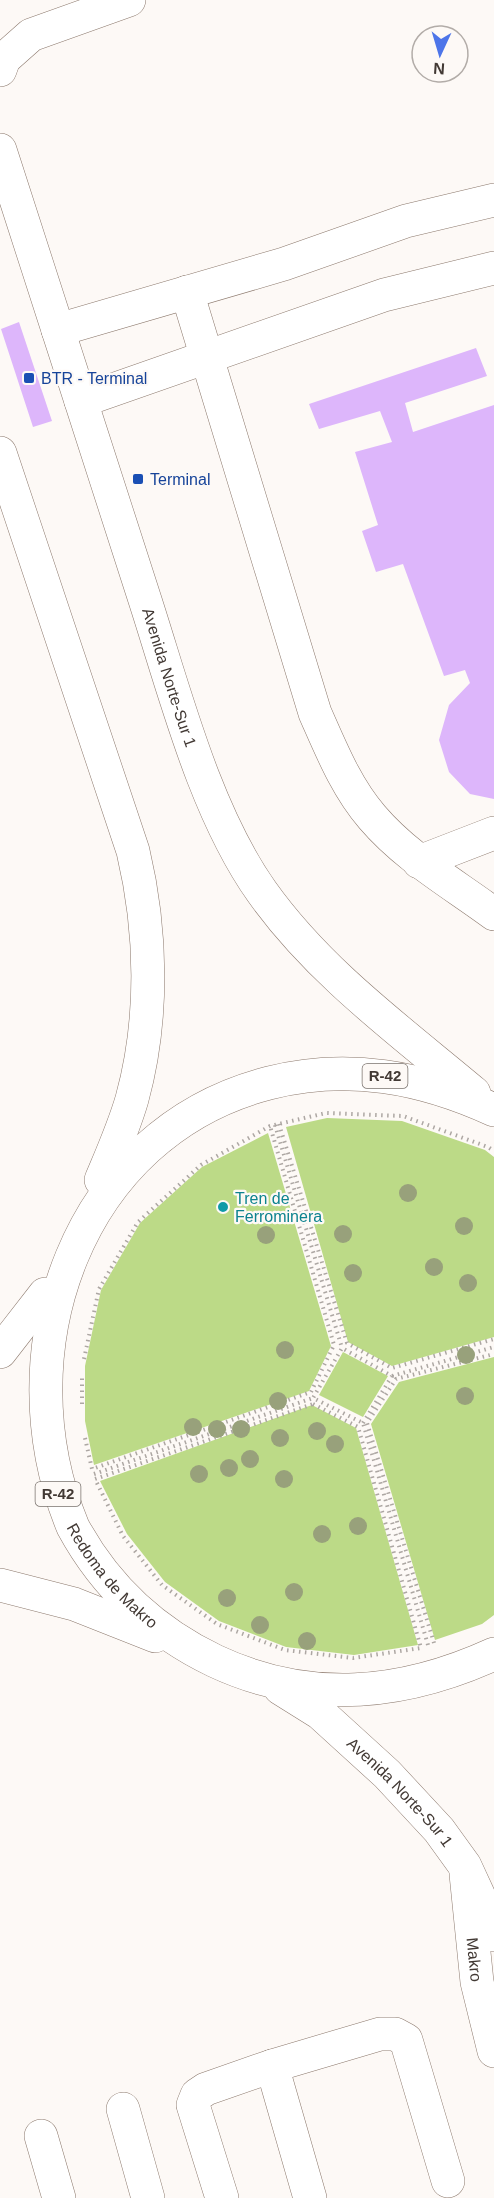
<svg xmlns="http://www.w3.org/2000/svg" width="494" height="2198" viewBox="0 0 494 2198" font-family="Arial,sans-serif">
<style>
.green{fill:#bcda87}
.building{fill:#ddb6fb}
.lines{fill:none;stroke-linecap:round;stroke-linejoin:round}
.minor-casing{stroke:#8c796d;stroke-width:34}
.major-casing{stroke:#8c796d;stroke-width:34}
.path{stroke:#ada7a3;stroke-width:4;stroke-dasharray:1.5 4.5;stroke-linecap:butt}
.minor{stroke:#fff;stroke-width:33}
.major{stroke:#fff;stroke-width:33}
.tree{fill:#98a17b}
.transit-dot{fill:#1a4fb4;stroke:#fdf9f6;stroke-width:2}
.culture-dot{fill:#0f9aa8;stroke:#fdf9f6;stroke-width:2}
.labels{text-anchor:middle;stroke-width:4.5;stroke-linejoin:round;paint-order:stroke}
.shield{fill:#fdf9f6;stroke:#7a736e;stroke-width:1.5}
.shield-label{font-size:15px;font-weight:bold;fill:#423934}
.transit-label{font-size:16px;fill:#164399;stroke:#fdf9f6;text-anchor:start}
.street-label{font-size:16px;fill:#423934;stroke:#fdf9f6}
.culture-label{font-size:16px;fill:#0d838f;stroke:#fdf9f6;text-anchor:start}
</style>
<rect width="100%" height="100%" fill="#fdf9f6"/>
<path class="green" d="M327,1118L402,1121L485,1150L494,1157V1337L392,1366L348,1342L286,1127Z
M268,1133L331,1346L309,1391L94,1465L85,1421V1366L101,1290L140,1223L202,1167Z
M343,1352L388,1376L363,1417L319,1395Z
M494,1357V1615L482,1624L435,1640L371,1424L399,1382Z
M312,1405L356,1428L418,1645L354,1655L286,1647L219,1621L165,1582L127,1534L100,1481Z"/>
<path class="building" d="M19,322L52,421L33,427L1,329Z
M476,348L487,376L405,403L413,432L494,405V799L470,794L449,772L439,740L449,705L470,683L465,670L444,676L403,564L376,572L362,531L378,525L355,452L392,442L380,411L319,429L309,404Z"/>
<g class="lines">
<defs>
<g id="minor">
<path d="M0,70L4,59L31,35L129,0"/>
<path d="M187,292L315,713C331,749 346,787 372,817C406,857 452,883 494,914"/>
<path d="M58,330L284,264L406,221L494,200"/>
<path d="M81,401L384,295L494,268"/>
<path d="M419,862L494,833"/>
<path id="s1" d="M466,1874L477,1982L494,2051"/>
<path d="M272,2066L380,2034H395L406,2040L448,2181"/>
<path d="M123,2109L148,2198"/>
<path d="M41,2136L59,2198"/>
<path d="M222,2198L193,2105L197,2095L206,2089L272,2066L310,2198"/>
</g>
<g id="major">
<path id="s2" d="M0,150C48,300 97,450 145,600C175,693 205,812 262,892C319,972 399,1030 474,1093"/>
<path d="M0,453L133,851C152,931 154,1019 132,1099C124,1127 112,1154 101,1180"/>
<path id="s3" d="M494,1110C422,1077 348,1063 269,1083C77,1132 0,1351 73,1527C105,1586 154,1632 215,1661C309,1705 402,1696 494,1654"/>
<path d="M0,1352L45,1294"/>
<path d="M0,1585L74,1604L155,1636"/>
<path id="s4" d="M280,1688L320,1713L387,1774L439,1830L465,1866L488,1916L494,1935"/>
</g>
</defs>
<use href="#minor" class="minor-casing"/>
<use href="#major" class="major-casing"/>
<path class="path" d="M279,1124L347,1343L392,1368L494,1339
M275,1125L342,1348
M84,1359L99,1289L138,1222L201,1165L270,1126L326,1113L403,1116L488,1147L494,1151
M392,1376L494,1347
M82,1404V1375
M313,1404L358,1427L421,1648L353,1658L285,1650L217,1624L162,1585L123,1536L95,1479Z
M363,1423L392,1376L342,1348L313,1398L363,1423L428,1645
M85,1438L92,1469L311,1392L334,1345L270,1126
M94,1474L313,1398
M434,1643L367,1423L396,1379L494,1354"/>
<use href="#minor" class="minor"/>
<use href="#major" class="major"/>
</g>
<g class="tree">
<circle cx="408" cy="1193" r="9"/>
<circle cx="464" cy="1226" r="9"/>
<circle cx="343" cy="1234" r="9"/>
<circle cx="266" cy="1235" r="9"/>
<circle cx="434" cy="1267" r="9"/>
<circle cx="353" cy="1273" r="9"/>
<circle cx="468" cy="1283" r="9"/>
<circle cx="285" cy="1350" r="9"/>
<circle cx="466" cy="1355" r="9"/>
<circle cx="465" cy="1396" r="9"/>
<circle cx="278" cy="1401" r="9"/>
<circle cx="193" cy="1427" r="9"/>
<circle cx="217" cy="1429" r="9"/>
<circle cx="241" cy="1429" r="9"/>
<circle cx="317" cy="1431" r="9"/>
<circle cx="280" cy="1438" r="9"/>
<circle cx="335" cy="1444" r="9"/>
<circle cx="250" cy="1459" r="9"/>
<circle cx="229" cy="1468" r="9"/>
<circle cx="199" cy="1474" r="9"/>
<circle cx="284" cy="1479" r="9"/>
<circle cx="358" cy="1526" r="9"/>
<circle cx="322" cy="1534" r="9"/>
<circle cx="294" cy="1592" r="9"/>
<circle cx="227" cy="1598" r="9"/>
<circle cx="260" cy="1625" r="9"/>
<circle cx="307" cy="1641" r="9"/>
</g>
<g class="transit-dot">
<rect x="23" y="372" width="12" height="12" rx="3"/>
<rect x="132" y="473" width="12" height="12" rx="3"/>
</g>
<circle class="culture-dot" cx="223" cy="1207" r="6"/>
<g class="labels">
<g class="shield">
<rect x="362.5" y="1064" width="45" height="24" rx="4.5"/>
<rect x="35.5" y="1482" width="45" height="24" rx="4.5"/>
</g>
<g class="shield-label">
<text x="385" y="1081">R-42</text>
<text x="58" y="1499">R-42</text>
</g>
<g class="transit-label">
<text x="41" y="384">BTR - Terminal</text>
<text x="150" y="485">Terminal</text>
</g>
<g class="street-label">
<text dy="6" stroke="none"><textPath href="#s2" startOffset="554">Avenida Norte-Sur 1</textPath></text>
<text dy="6" stroke="none"><textPath href="#s3" startOffset="844">Redoma de Makro</textPath></text>
<text dy="6" stroke="none"><textPath href="#s4" startOffset="160">Avenida Norte-Sur 1</textPath></text>
<text dy="6" stroke="none"><textPath href="#s1" startOffset="86">Makro</textPath></text>
</g>
<g class="culture-label">
<text x="235" y="1204">Tren de<tspan x="235" dy="18">Ferrominera</tspan></text>
</g>
</g>
<g transform="translate(440 54) rotate(184)"><circle r="28" fill="#fdf9f6" stroke="#b2aca8" stroke-width="1.5"/>
<path d="M0-4.5L10 22L0 15L-10 22Z" fill="#4d75e9"/>
<text y="-9" font-size="16" font-weight="bold" text-anchor="middle" fill="#423934">N</text>
</g>
</svg>
